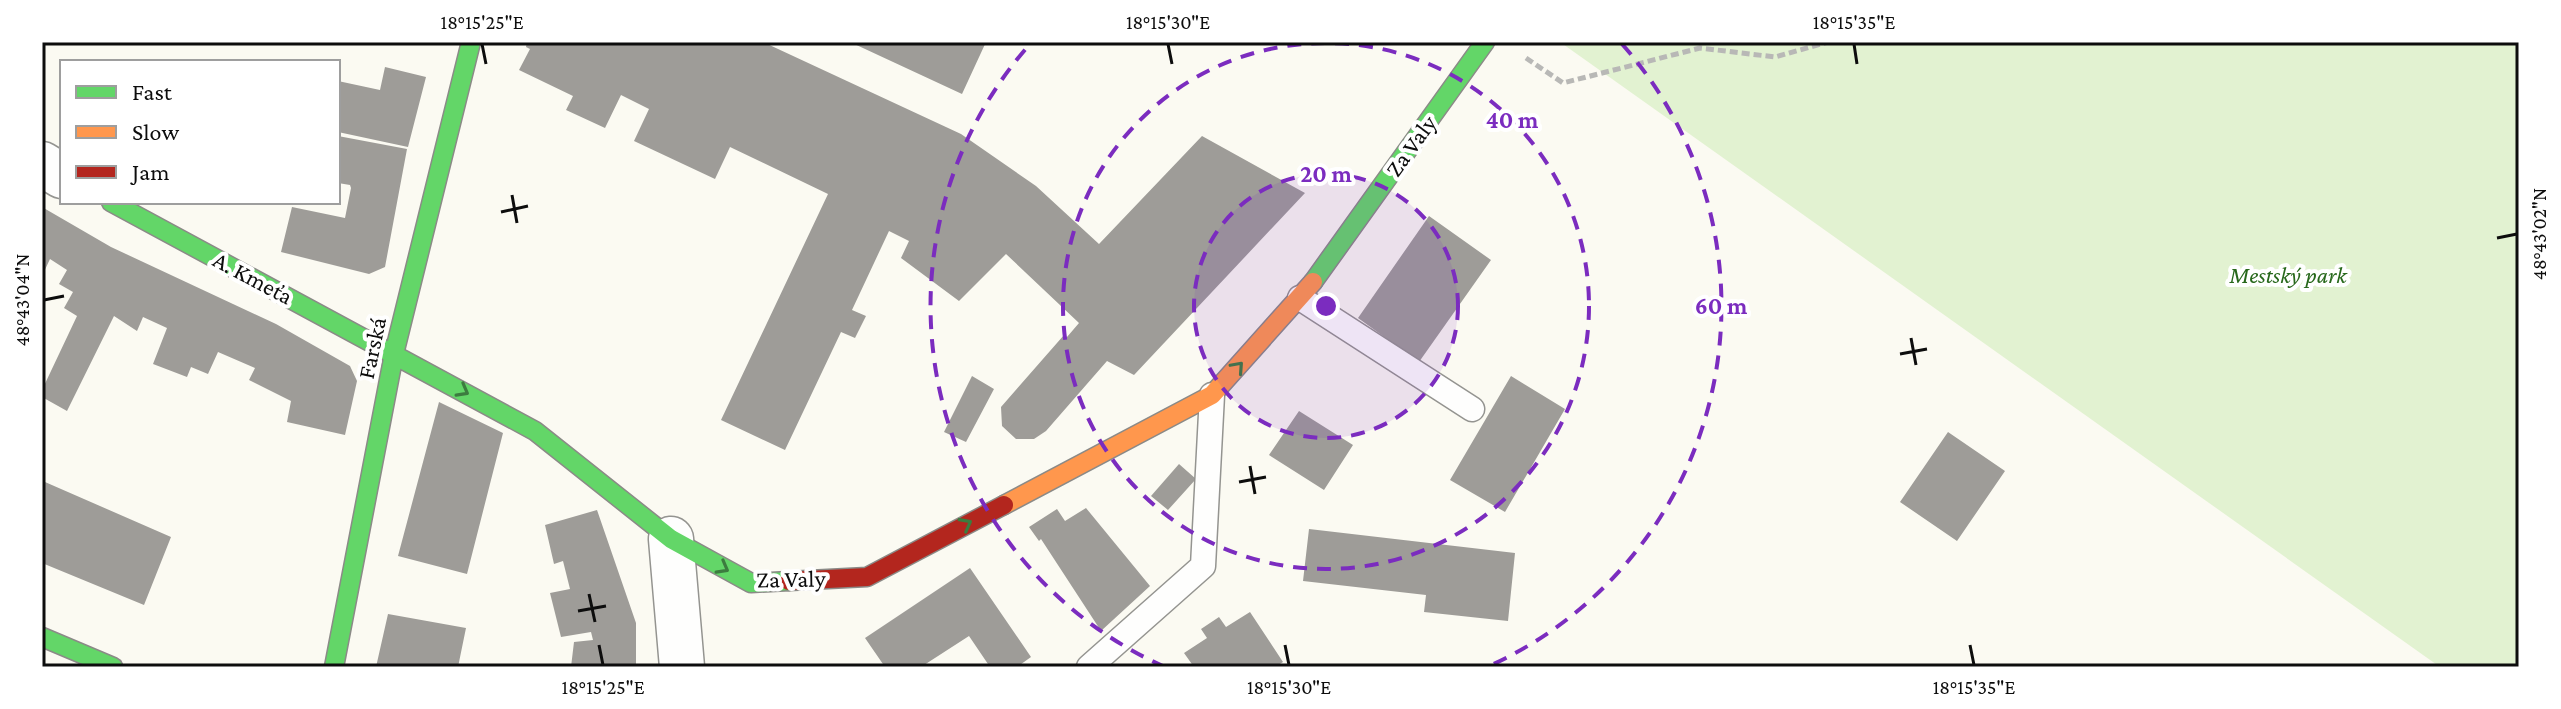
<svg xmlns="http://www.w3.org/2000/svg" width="2561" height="709" viewBox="0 0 2561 709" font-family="'Crimson Pro',serif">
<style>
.green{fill:#e2f2d1}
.building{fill:#9e9c98}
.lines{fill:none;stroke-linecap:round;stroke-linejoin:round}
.lane-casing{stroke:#949490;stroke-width:27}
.street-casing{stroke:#949490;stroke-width:47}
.fast-casing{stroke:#8b8a87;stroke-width:21}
.slow-casing{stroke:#8b8a87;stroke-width:21}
.jam-casing{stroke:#8b8a87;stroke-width:21}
.path{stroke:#b8b8b6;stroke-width:5;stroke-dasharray:8 4;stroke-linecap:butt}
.lane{stroke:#fefefd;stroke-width:24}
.street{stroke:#fefefd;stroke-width:44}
.fast{stroke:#63d668;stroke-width:18}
.slow{stroke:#ff974d;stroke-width:18}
.jam{stroke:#b3261e;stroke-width:18}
.oneway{stroke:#3c7c3f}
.ticks{fill:none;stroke:#0d0d0d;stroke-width:3}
.ring{fill:none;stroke:#7b2cbf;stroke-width:4;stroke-dasharray:14 10}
.labels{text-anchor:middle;stroke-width:8;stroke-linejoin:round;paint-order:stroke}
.street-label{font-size:24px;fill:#0d0d0d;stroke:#fff}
.park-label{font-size:24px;font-style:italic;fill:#27681b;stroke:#fff}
.centre{fill:#7b2cbf;stroke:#fff;stroke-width:4}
.ring-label{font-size:24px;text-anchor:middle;font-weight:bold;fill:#7b2cbf;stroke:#fff;stroke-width:8;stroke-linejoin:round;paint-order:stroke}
.neatline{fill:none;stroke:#0d0d0d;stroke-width:3}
.ticks-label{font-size:20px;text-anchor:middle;fill:#0d0d0d}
</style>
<rect width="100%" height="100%" fill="#fbfaf2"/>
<path class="green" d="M1560,42H2519V667H2440Z"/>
<path class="building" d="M527,42H763L961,134L1036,186L1099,244L1202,136L1305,193L1134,375L1107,361L1046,431L1034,439H1016L1002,426L1001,407L1064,335L1067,337L1079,323L1006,254L959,301L901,258L909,241L889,231L852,310L866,316L855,338L841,332L785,450L721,420L828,194L730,147L715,179L634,141L649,109L621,95L605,128L566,110L573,96L519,70L530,49L526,47Z
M850,42H986L962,94Z
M385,67L426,77L408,147L338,132V81L380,90Z
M338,136L407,149L385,267L369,274L281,252L292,207L345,218L351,188L350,185L338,183Z
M42,207L111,247L276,324L350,366L357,381L345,435L287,422L291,401L249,380L255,368L218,352L208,374L191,367L187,377L153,364L167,328L143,317L137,331L114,316L67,411L42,397V390L77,316L64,308L73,292L59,284L67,270L50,259L42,276Z
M1429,216L1491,260L1419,362L1358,318Z
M972,376L994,389L966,442L944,432Z
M1511,376L1565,409L1505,512L1450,480Z
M439,402L503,433L467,574L398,556Z
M1299,411L1353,445L1324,490L1269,455Z
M1948,432L2005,471L1957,541L1900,502Z
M1179,464L1196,479L1168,510L1151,496Z
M45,482L171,537L144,605L42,563V483Z
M1086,508L1150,586L1101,631L1041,539L1039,541L1029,527L1057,509L1065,521Z
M597,510L636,623V667H571L574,642L593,640L591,632L561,637L550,593L570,589L563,561L554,564L545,525Z
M1309,529L1515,553L1508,621L1424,612L1426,595L1303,581Z
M970,568L1031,657L1017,667H990L969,636L921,667H885L865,638Z
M1250,612L1283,662L1275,667H1194L1184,653L1207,638L1201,629L1219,617L1226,627Z
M388,614L466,628L458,667H376Z"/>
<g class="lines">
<defs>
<path id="lane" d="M1300,298L1472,409
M1089,667L1203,566L1212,395"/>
<path id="street" d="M42,164L62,176
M671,539L682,667"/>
<path id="fast" d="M111,202L535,431L671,539L751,583L789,581
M1313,282L1485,42
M42,637L113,667
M334,667L394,354L471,42"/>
<path id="slow" d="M1004,505L1212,395L1313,282"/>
<path id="jam" d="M789,581L867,577L1004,505"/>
</defs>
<use href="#lane" class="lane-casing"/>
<use href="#street" class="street-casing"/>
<use href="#fast" class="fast-casing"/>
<use href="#slow" class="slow-casing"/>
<use href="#jam" class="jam-casing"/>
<path class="path" d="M1526,58L1563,83L1700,48L1775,57L1828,42"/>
<use href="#lane" class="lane"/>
<use href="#street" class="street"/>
<use href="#fast" class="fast"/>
<use href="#slow" class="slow"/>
<use href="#jam" class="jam"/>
</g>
<defs><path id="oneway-chevron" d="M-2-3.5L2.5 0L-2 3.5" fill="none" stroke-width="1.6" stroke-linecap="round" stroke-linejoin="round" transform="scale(2)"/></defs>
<g class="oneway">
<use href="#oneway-chevron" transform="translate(1238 367) rotate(-48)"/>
<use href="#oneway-chevron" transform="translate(463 391) rotate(29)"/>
<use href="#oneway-chevron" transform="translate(966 524) rotate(-28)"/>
<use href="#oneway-chevron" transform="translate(723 568) rotate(29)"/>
</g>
<path class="ticks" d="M482,44L486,64M1168,44L1172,64M1854,44L1857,64M512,195L517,223M501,212L528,206M2497,238L2517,234M44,300L64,296M1911,338L1916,365M1900,354L1927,349M1250,466L1255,494M1239,482L1266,477M589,594L595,622M578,611L606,606M599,645L603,665M1285,645L1289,665M1970,645L1974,665"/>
<circle cx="1326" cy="306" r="132" fill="#7b2cbf" fill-opacity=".12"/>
<g class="ring">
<circle cx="1326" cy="306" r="132"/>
<circle cx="1326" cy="306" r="263"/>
<path d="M1165 667A395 395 0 0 1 1030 44M1622 44A395 395 0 0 1 1487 667"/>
</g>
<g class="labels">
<g class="street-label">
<text transform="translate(1411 146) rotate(-54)" y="8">Za Valy</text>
<text transform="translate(253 278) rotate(28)" y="8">A. Kmeťa</text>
<text transform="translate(372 348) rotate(-78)" y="8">Farská</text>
<text transform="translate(791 579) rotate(-1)" y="8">Za Valy</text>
</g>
<g class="park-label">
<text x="2288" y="283">Mestský park</text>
</g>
</g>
<circle cx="1326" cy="306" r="12" class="centre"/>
<g class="ring-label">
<text x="1512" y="128">40 m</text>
<text x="1326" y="182">20 m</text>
<text x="1721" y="314">60 m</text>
</g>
<rect width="2561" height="709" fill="none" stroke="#ffffff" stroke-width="88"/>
<rect x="60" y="60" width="280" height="144" fill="#ffffff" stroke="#9e9e9e" stroke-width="2"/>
<rect x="76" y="86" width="40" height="12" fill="#63d668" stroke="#9e9e9e" stroke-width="2"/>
<text x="132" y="100" font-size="24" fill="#0d0d0d">Fast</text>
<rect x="76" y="126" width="40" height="12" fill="#ff974d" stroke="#9e9e9e" stroke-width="2"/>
<text x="132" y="140" font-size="24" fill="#0d0d0d">Slow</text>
<rect x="76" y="166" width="40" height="12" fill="#b3261e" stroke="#9e9e9e" stroke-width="2"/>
<text x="132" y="180" font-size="24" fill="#0d0d0d">Jam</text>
<rect x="44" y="44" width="2473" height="621" class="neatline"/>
<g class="ticks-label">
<text x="482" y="29">18°15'25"E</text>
<text x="1168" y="29">18°15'30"E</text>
<text x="1854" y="29">18°15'35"E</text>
<text transform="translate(2539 234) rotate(-90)" y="7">48°43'02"N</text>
<text transform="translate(22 300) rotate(-90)" y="7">48°43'04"N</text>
<text x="603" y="694">18°15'25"E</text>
<text x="1289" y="694">18°15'30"E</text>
<text x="1974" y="694">18°15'35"E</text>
</g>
</svg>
